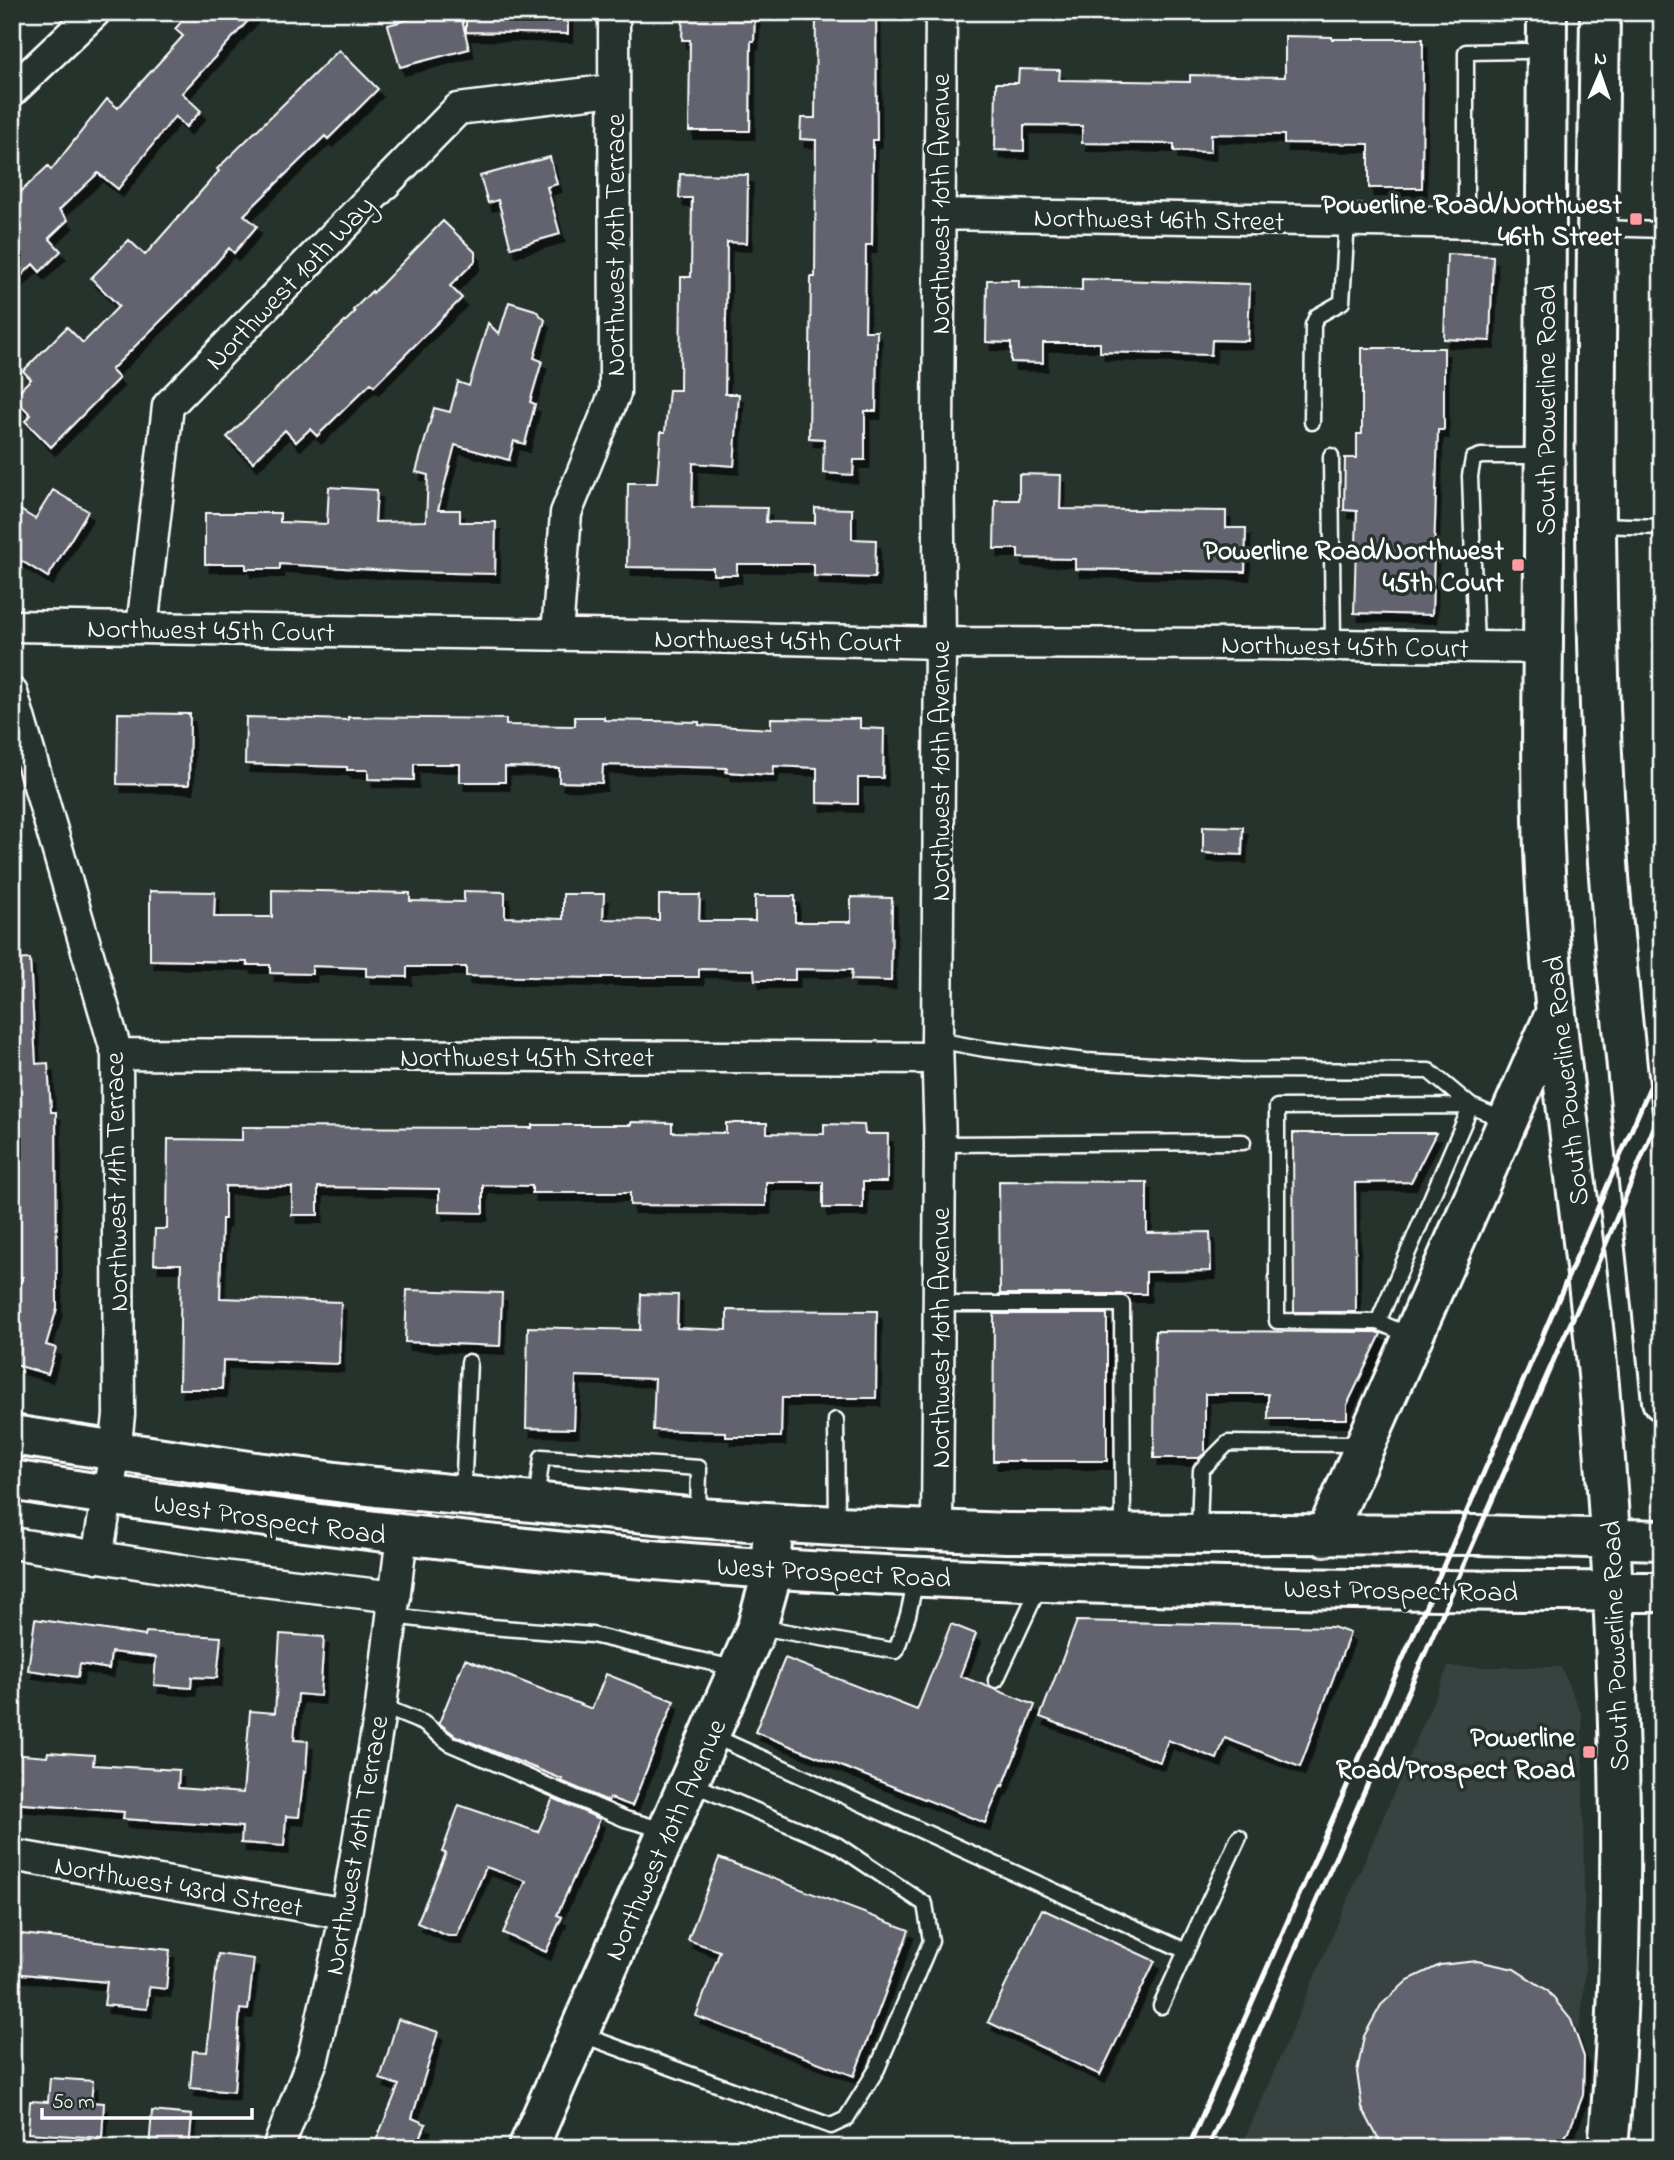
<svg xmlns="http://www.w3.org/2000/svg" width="1674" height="2160" viewBox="0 0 1674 2160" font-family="'Indie Flower',sans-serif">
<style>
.built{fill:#394241}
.building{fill:#646470;stroke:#fff;stroke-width:2;filter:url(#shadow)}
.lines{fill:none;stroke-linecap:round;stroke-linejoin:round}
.lane-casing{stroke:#fff;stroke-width:19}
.street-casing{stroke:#fff;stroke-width:35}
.secondary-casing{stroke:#fff;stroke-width:44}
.lane{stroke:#26332d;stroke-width:14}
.street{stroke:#26332d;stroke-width:30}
.secondary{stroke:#26332d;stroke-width:38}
.rail{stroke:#fff;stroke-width:5}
.poi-dot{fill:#ff9aa2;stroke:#26332d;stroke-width:2.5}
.labels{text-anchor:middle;stroke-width:7;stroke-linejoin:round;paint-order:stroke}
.poi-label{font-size:28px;font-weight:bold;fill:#fff;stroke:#26332d;text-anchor:end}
.street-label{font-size:28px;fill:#fff;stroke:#26332d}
</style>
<defs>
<filter id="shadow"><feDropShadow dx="4.5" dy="8" stdDeviation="0" flood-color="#0009"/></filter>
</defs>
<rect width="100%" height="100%" fill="#26332d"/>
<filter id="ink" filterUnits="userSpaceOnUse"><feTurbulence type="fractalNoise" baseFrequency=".0143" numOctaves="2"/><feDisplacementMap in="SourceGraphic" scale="14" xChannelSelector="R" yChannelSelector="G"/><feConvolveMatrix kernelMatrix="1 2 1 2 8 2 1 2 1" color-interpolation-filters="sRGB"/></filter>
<g filter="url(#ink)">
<path class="built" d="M1448,1667H1561L1582,1716L1585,1977L1568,2148H1241Z"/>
<path class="building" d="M190,12H256L182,93L201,111L186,127L175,116L118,189L98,173L59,210L68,220L49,238L61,251L40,272L33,264L12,285V200L48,166L51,170L107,99L118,108L183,36L175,29Z
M437,12H460L469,49L400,67L388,25Z
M466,12H568V34L466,32Z
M683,12H755L754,41H751L750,131H689L690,40H682Z
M816,12H876L877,140H873L872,245H866L865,331H877L876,411H865V460H854L853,475L823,473L824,439L809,438L811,277H815L816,140L800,139L801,118H815Z
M1285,36L1332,37V39H1423L1422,188H1369V144L1284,143V135L1211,134V152L1174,151V144L1082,143V126L1024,125V151L995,150L996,83H1018L1019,69L1060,70L1059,80L1190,82V75L1285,77Z
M339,50L378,89L328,139L325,136L244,215L257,226L234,253L229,248L198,284L111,370L119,378L51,447L25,421L31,415L13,397L31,379L23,371L67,327L83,343L119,306L91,278L129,240L145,255L219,171L217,169Z
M550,157L557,184L547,187L560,234L511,248L498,200L488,203L480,176Z
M680,174L748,175L747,243L727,242L725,394H739L734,466L693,463L692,507L767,508L766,522L815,523V508L852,509V539L876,540L875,578L814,576V564H737V575H713V568L627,567L628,483H657L661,432H665L669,390H680L681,277H691L692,198H679Z
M443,221L475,252V261L450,286L462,298L374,386L371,383L317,436L310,429L296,442L285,430L253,462L227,437L355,312L353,310L372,291L373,293Z
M1447,254L1493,256L1490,341L1444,339Z
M1082,279L1250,284L1248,341L1212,340L1211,355L1100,352V343H1043V363L1011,362V343L986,342L987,280H1019V288L1082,290Z
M509,302L535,310L545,320L534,358L542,361L530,402L535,404L525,444L514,441L509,460L455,445L438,510H460V522H496L495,574L407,572L280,564V569H246V564H205V513H280V522L327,524L329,487L377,490L375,522L426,521L428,475L416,472L434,408L450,412L458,382L469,386L488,323L499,334Z
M1362,348H1444V430H1438L1432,615L1354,613L1357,511L1344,510L1345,458H1357V434H1362Z
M1019,474L1061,475L1060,509L1226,511V528H1246L1245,572L1075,569V559L1018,558V549H994L995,500H1019Z
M53,490L88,511L48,577L12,555V505L35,519Z
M118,713L190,714L189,785L117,784Z
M246,717L348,720V717L506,719V725L575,726V717H604V720L699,722V725L771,729V718L860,719V728L884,729L883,778H858V804L817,803V768L774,766L773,775L726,772L727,768L603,765L602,783L559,782V768L505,767V782H460V764H414V780L368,779V770H347V767L245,764Z
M1203,826L1243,827L1242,855L1203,853Z
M272,890L410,893V901L464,902V891L505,892V917L563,919V894H604L603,919L659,920V895H700L699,921H755V896H795V922H851V897L892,898L891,981L851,980L852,970L795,969V980H755L754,970L699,969V977H602V978L466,976V967H407V977L366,976V968L312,966V974L270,973V965H247V962L150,960V891L215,892L214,917H272Z
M30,959L36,1064L48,1063L51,1112H56L57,1308L46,1345L56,1348L48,1374L12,1364V1311L23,1277H12L15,1150H12V960Z
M631,1122L672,1123V1132L726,1133V1123H767V1133L824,1134V1124L864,1125L865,1134H888L887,1182H863V1208H823V1182H766V1206L630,1205V1193H532V1186L483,1185V1213L439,1212V1189L318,1187V1215H292V1187L225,1186V1219H222L220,1298L341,1302L339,1364L223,1360L222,1389H179L181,1264H154L155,1229H167L168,1139L242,1140V1127L532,1128V1125H631Z
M1293,1133H1436L1411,1182L1355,1183L1356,1312H1294Z
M999,1181L1147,1182V1233L1210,1232L1211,1271L1146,1272V1294H1000Z
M407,1290L502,1293L500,1346L405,1342Z
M641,1294L678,1295L677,1328L727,1330V1310L877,1311L876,1398H782L781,1437H726V1432L653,1430L655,1379L576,1376L574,1429L526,1428L528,1327L640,1330Z
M994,1314H1107V1461H993Z
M1155,1331L1376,1332L1381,1334L1347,1405V1419H1268V1394H1205V1453L1199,1458H1154Z
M35,1619L145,1636L146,1632L221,1637L217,1678L192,1677L191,1688L154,1685L156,1657L111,1652L109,1669L80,1664L78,1677L28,1670Z
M1077,1621L1333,1627L1350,1633L1300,1767L1225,1738L1217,1759L1168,1740L1160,1762L1040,1717Z
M951,1624L976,1634L960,1676L1035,1705L1003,1786L1001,1785L985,1823L755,1732L785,1658L917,1710Z
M280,1634L324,1637L320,1696L298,1694L294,1740L308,1741L306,1772L304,1771L299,1817L286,1816L284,1846L241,1843L242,1827L123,1819L124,1812L12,1803V1754L47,1757L48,1752L94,1755L93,1765L179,1770L178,1788L243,1793L250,1711L275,1713Z
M465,1659L592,1709L606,1674L674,1701L632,1806L610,1798L608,1801L561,1781L562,1779L456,1736L439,1723Z
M553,1798L600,1819L557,1915L562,1917L546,1952L503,1933L526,1881L486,1867L457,1936H448L417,1923L446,1853L442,1852L459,1805L538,1832Z
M719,1858L909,1930L854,2076L696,2016L720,1951L688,1940Z
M1042,1909L1155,1961L1100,2075L988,2022Z
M12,1933L170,1950L166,1989L149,1987L147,2009L104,2005L107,1982L12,1973Z
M218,1954L254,1959L248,2010L240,2009L234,2092L190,2088L193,2051L207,2052Z
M1477,1961L1514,1969L1547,1990L1571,2020L1584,2057L1583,2095L1569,2131L1556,2148H1386L1379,2140L1362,2108L1357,2072L1364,2036L1381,2005L1408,1980L1440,1965Z
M398,2019L438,2032L412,2118L426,2124L416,2148H373L399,2085L380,2079Z
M50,2078L93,2081L91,2102L104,2103L102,2138L28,2133L30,2101L48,2102Z
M152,2111L192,2115L189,2148H149Z"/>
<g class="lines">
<defs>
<path id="lane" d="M1466,222V52L1525,51
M1600,228L1662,230
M1312,422L1313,325L1317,316L1342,302L1347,221
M1331,456L1333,645
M1598,525L1662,527
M1476,647L1470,476L1473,459L1481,456H1542
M937,1040L985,1049L1086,1061L1239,1070L1429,1071L1471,1106
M940,1144L1243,1142
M939,1304H1122L1123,1533
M1378,1322L1277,1321V1107L1471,1106
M1411,1336L1378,1322L1471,1106L1507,1121
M836,1420L837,1525
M463,1495L469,1362
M536,1500L542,1457L699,1468L698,1516
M1199,1531L1201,1470L1228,1443L1361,1444
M393,1616L466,1625L592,1635L738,1669
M759,1627L896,1651L908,1615L916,1579
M996,1680L1040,1585
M381,1706L423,1723L451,1744L625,1819L664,1830
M711,1735L1186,1951L1161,2006
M1186,1951L1239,1837
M580,2034L831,2126L846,2119L877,2069L931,1941L925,1904L837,1845L690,1783"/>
<path id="street" d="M12,91L95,12
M939,214L1547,224
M12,626L705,637L940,643L1262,644L1543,648
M142,628L168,406L458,109L613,90
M557,635L566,513L615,393L614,12
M12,693L117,1054L119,1415L115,1452L97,1557
M117,1054L937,1058
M937,1530L940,1144L937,1040L940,643L938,433L941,12
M12,1543L206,1574L395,1597
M12,1855L346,1914
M278,2148L313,2058L346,1914L381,1706L402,1535"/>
<path id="secondary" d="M1547,12C1547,195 1545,378 1544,561C1543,675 1539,790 1547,905C1557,1066 1584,1225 1599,1385C1610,1510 1616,1636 1619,1761C1622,1890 1620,2019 1608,2148
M1600,12C1597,273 1590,535 1604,795C1608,886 1618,977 1627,1067C1639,1178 1650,1290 1662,1401
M12,1435L249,1471L376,1487L698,1518L837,1526L1007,1533L1478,1535L1662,1540
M12,1480C94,1494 177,1505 259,1516C416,1537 573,1555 731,1566C1040,1587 1351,1590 1662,1592
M1325,1536L1554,1016
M528,2148L757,1627L769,1584L772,1542"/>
</defs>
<use href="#lane" class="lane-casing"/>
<use href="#street" class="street-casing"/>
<use href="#secondary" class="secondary-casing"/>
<use href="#lane" class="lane"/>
<use href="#street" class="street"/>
<use href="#secondary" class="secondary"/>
<path class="rail" d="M1188,2148L1433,1590L1662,1059
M1208,2148L1562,1341L1588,1287L1662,1108"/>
</g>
</g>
<g class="poi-dot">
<rect x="1629" y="212" width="14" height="14" rx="3.5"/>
<rect x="1511" y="558" width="14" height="14" rx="3.5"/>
<rect x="1582" y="1745" width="14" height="14" rx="3.5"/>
</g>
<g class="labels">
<g class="poi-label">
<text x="1622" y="213">Powerline Road/Northwest<tspan x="1622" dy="32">46th Street</tspan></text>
<text x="1504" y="559">Powerline Road/Northwest<tspan x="1504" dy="32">45th Court</tspan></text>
<text x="1575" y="1746">Powerline<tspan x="1575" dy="32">Road/Prospect Road</tspan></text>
</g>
<g class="street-label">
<text transform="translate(939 204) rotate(-90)" y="10">Northwest 10th Avenue</text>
<text transform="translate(1159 218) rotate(1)" y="10">Northwest 46th Street</text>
<text transform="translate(614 245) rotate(-90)" y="10">Northwest 10th Terrace</text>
<text transform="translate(289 282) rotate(-46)" y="10">Northwest 10th Way</text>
<text transform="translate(1545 410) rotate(-90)" y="10">South Powerline Road</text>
<text transform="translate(211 629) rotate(1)" y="10">Northwest 45th Court</text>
<text transform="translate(778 639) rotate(1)" y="10">Northwest 45th Court</text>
<text transform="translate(1345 645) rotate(1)" y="10">Northwest 45th Court</text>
<text transform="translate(939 771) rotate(-90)" y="10">Northwest 10th Avenue</text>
<text x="527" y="1066">Northwest 45th Street</text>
<text transform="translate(1565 1081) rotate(-96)" y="10">South Powerline Road</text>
<text transform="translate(115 1182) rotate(-91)" y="10">Northwest 11th Terrace</text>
<text transform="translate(939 1338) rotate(-90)" y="10">Northwest 10th Avenue</text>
<text transform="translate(270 1518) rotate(8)" y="10">West Prospect Road</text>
<text transform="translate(834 1571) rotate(3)" y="10">West Prospect Road</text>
<text transform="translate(1401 1589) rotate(1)" y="10">West Prospect Road</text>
<text transform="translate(1614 1646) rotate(-92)" y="10">South Powerline Road</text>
<text transform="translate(664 1839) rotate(-66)" y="10">Northwest 10th Avenue</text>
<text transform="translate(355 1845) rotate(-80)" y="10">Northwest 10th Terrace</text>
<text transform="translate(179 1885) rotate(10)" y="10">Northwest 43rd Street</text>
</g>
</g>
<rect width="1674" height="2160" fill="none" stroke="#26332d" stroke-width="42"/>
<rect x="21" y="21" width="1632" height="2118" fill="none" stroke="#fff" stroke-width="2.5" filter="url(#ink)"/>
<g transform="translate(1600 74) rotate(2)" stroke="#26332d" stroke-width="5" paint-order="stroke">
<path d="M0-5L12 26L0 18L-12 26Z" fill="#ffffff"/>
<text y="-10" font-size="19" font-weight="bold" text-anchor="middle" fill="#ffffff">N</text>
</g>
<path d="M42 2108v10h210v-10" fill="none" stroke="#ffffff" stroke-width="3.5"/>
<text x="52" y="2108" font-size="21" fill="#ffffff" stroke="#26332d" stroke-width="5" paint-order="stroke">50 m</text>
</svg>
